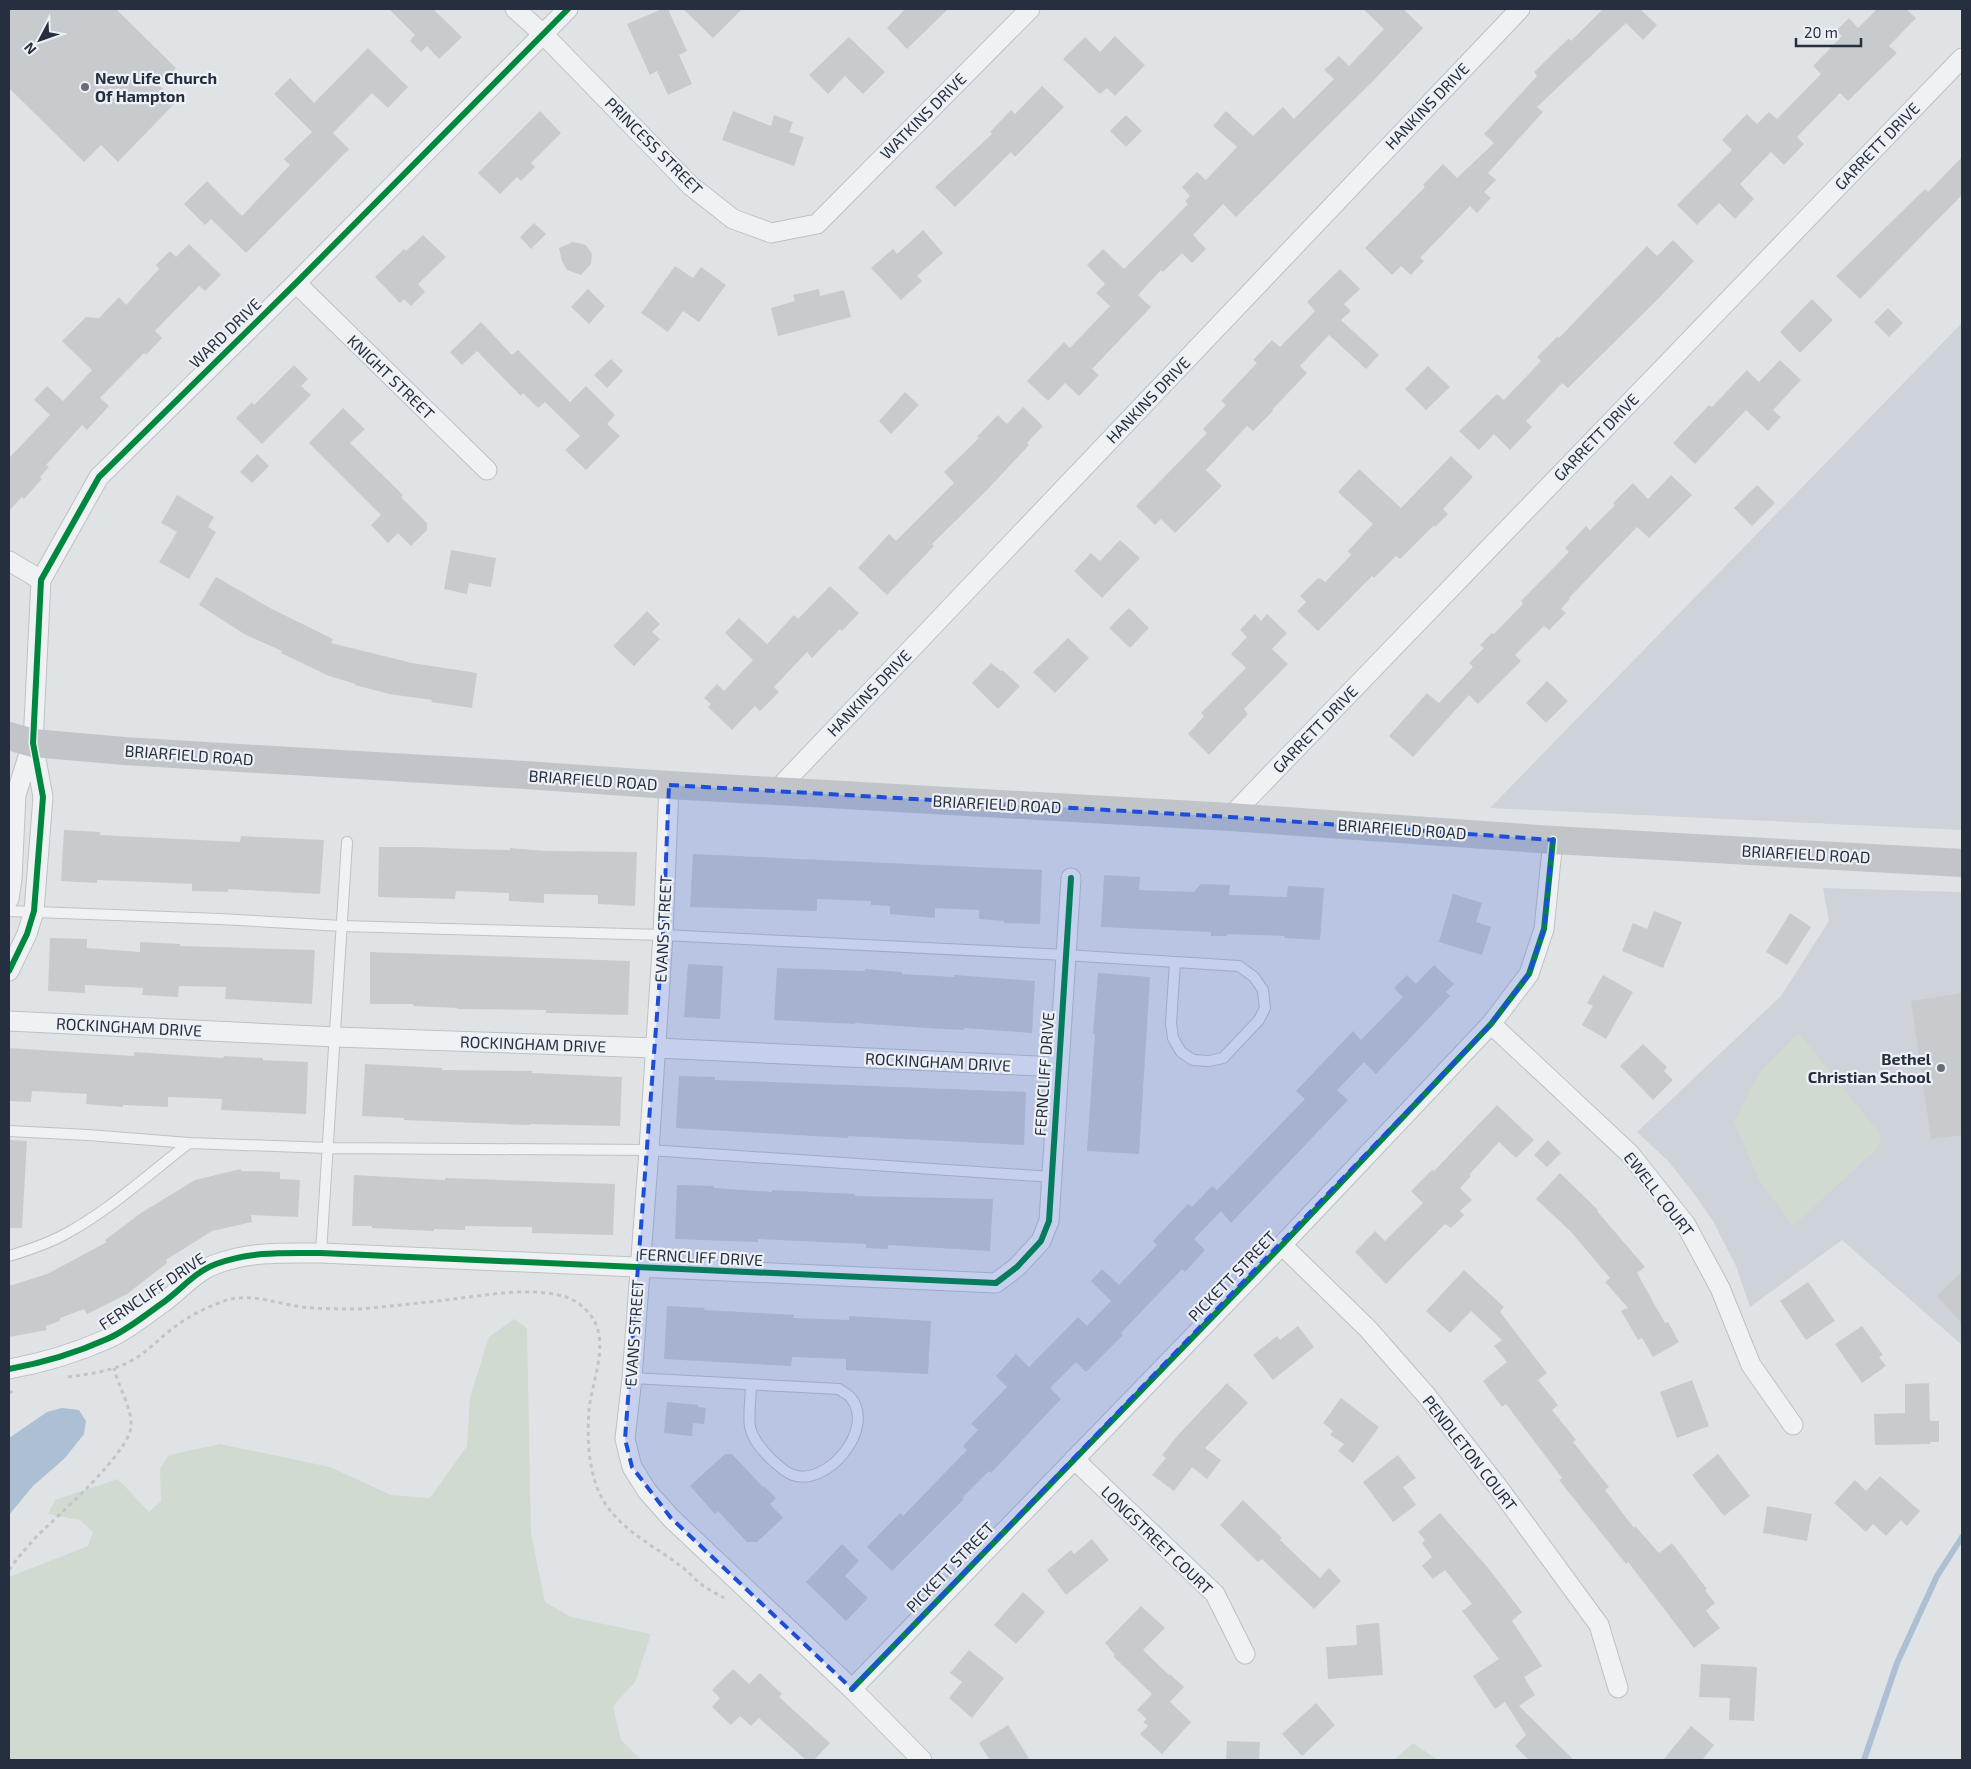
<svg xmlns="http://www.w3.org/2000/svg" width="1971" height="1769" viewBox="0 0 1971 1769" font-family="'Exo 2',sans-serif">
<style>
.built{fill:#ced2d9}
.green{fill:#d0dad0}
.water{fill:#adbfd2}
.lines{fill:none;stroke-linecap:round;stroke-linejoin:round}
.stream{stroke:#adbfd2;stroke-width:6}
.building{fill:#c8cbce}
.service-casing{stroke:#bec1c4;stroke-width:12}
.minor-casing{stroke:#bec1c4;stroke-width:21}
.path{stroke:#c2c4c9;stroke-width:3;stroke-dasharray:4 4;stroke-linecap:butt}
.service{stroke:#f0f1f2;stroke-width:10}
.minor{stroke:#f0f1f2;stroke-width:19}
.secondary{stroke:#c1c4c8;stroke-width:28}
.cycleway-casing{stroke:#edf1f6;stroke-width:9}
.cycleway{stroke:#00873e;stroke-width:6}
.marked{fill:#1d4ed8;fill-opacity:0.2;stroke:#1d4ed8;stroke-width:4;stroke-dasharray:10 6;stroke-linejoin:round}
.poi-dot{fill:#676e79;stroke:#edf1f6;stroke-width:2}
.labels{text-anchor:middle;stroke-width:4.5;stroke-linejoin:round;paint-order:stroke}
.poi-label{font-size:16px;font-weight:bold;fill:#262f3f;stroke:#edf1f6;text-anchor:start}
.street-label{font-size:16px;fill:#262f3f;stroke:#edf1f6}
</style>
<rect width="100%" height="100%" fill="#e0e3e6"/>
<path class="built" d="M1962,323V830L1490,808Z
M1823,888L1962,892V1345L1842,1240L1750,1307L1736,1266L1713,1221L1692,1191L1668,1161L1637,1132L1781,996L1829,921Z"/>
<path class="green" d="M1799,1033L1880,1134L1879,1147L1793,1226L1759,1180L1734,1122L1758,1074Z
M514,1319L527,1328L531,1533L545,1602L571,1617L651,1634L635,1682L613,1706L621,1740L641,1760H9V1577L88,1546L93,1532L80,1520L48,1514L55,1500L118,1479L149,1512L161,1501L160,1468L169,1455L220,1444L330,1467L391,1495L430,1498L467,1446L470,1397L489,1337Z
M1413,1743L1438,1760H1394Z"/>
<path class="water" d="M62,1408L79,1410L86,1421L84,1434L65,1458L33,1486L9,1515V1438L47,1412Z"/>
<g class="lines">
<path class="stream" d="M1864,1760L1897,1663L1937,1576L1962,1537"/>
</g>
<path class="building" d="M9,9H116L176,68L159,85L176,102L118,162L101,145L84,162L9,88Z
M389,9H433L462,37L439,59L427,46L421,52L410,41L415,35Z
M662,9H668L687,51L679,55L692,84L668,95L657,71L650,75L627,24Z
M683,9H742L713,38Z
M905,9H948L907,49L887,28Z
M1363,9H1403L1423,28L1377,77L1236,217L1223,204L1193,235L1206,249L1192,263L1182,253L1163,272L1161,270L1138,295L1151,307L1092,369L1099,375L1079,396L1065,383L1048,401L1027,381L1064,342L1070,348L1110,306L1096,293L1105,284L1087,265L1103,249L1124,269L1188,204L1185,201L1190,196L1182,187L1197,172L1206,180L1237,147L1213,126L1226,111L1253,136L1283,107L1294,119L1334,79L1324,70L1339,56L1349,66L1384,29Z
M1603,9H1640L1657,25L1643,40L1626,23L1609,39L1537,107L1543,112L1488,173L1496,180L1484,192L1491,198L1477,213L1470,206L1420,258L1424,261L1411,275L1401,266L1392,275L1365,248L1425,187L1423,185L1443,164L1457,178L1494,143L1484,134L1537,76L1534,72L1569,38L1571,41Z
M1877,9H1906L1916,18L1889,46L1897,53L1848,101L1840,93L1797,137L1804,144L1784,165L1771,152L1740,184L1754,199L1735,219L1719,203L1697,225L1677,205L1732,150L1722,140L1747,114L1757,124L1769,112L1777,119L1821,74L1813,66L1842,36L1836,31L1849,18L1858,28Z
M1115,36L1145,65L1115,96L1107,88L1100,94L1063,59L1085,37L1100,52Z
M849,37L885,72L863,94L845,76L828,94L809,75Z
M368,48L408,87L388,108L372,93L333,133L349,149L246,253L211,219L205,225L184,204L207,181L242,216L290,165L284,159L312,132L274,94L290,78L314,103Z
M1042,86L1064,107L1015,157L1011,152L955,207L935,187L992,134L990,132L1011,110L1015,114Z
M540,111L561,133L531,163L535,167L521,181L517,177L500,194L478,173Z
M733,111L771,126L774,115L793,122L789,132L804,137L794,166L722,140Z
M1126,115L1142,131L1126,147L1110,131Z
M1962,157V195L1860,299L1836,276L1925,189L1928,192Z
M534,223L546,234L531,249L520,237Z
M923,230L943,253L917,276L922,281L901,300L871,268L893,249L897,254Z
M423,235L446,257L418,284L425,292L411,306L404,299L400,303L375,277L404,249L406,251Z
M1673,240L1694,261L1658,299L1568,388L1562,383L1526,421L1532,427L1510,450L1494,434L1479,450L1459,431L1497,394L1504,400L1541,361L1537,357L1558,336L1559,338L1647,246L1657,256Z
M573,242L586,245L592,254L591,264L581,275L567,270L562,261L559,248Z
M189,244L221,275L205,291L199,286L155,331L162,338L146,355L144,353L100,398L109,406L87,430L82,425L46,465L49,467L40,477L42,479L24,499L22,497L9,511V458L50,415L34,400L47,386L63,401L92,370L62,341L86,317L99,318L119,297L126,305L159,269L156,265L170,251L176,257Z
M675,266L693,278L701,267L726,285L699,322L683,311L668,332L641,313Z
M1340,269L1360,289L1344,304L1351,311L1341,320L1379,355L1366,369L1329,335L1300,366L1307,373L1272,410L1273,411L1253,431L1247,426L1206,470L1222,486L1175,533L1161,519L1155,525L1136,506L1207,433L1203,429L1226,405L1221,401L1257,363L1253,360L1272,340L1280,347L1315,311L1307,302Z
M588,289L605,306L589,324L571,307Z
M819,289L820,296L844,290L851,317L778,336L771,308L795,301L793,295Z
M1812,299L1833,320L1800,353L1780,332Z
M1888,308L1903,323L1889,337L1874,322Z
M481,322L512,355L518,350L570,402L586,386L615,415L607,424L620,436L586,470L565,450L580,436L545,402L538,408L523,393L521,396L477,351L462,365L450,352Z
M611,359L623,371L607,388L594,375Z
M1780,360L1801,380L1773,410L1781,417L1768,431L1746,410L1695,464L1673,443L1709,405L1712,407L1747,370L1759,382Z
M294,365L308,379L301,386L311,395L262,444L236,418L252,402L254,405Z
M1428,366L1450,387L1426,410L1405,389Z
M905,392L919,405L891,434L879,421Z
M1023,407L1043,426L1027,443L1029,445L987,490L932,544L934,546L887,595L858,568L889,534L896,541L954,483L944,472L979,438L977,437L998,415L1007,424Z
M343,408L365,429L350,443L403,495L401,497L427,523V530L411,546L398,533L388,543L371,525L381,515L309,443Z
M257,454L269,466L252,483L240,472Z
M1451,456L1473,477L1443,509L1448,514L1435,527L1434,525L1400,559L1396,556L1374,578L1372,576L1318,631L1297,611L1306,602L1300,596L1317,579L1320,578L1325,582L1351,555L1348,551L1373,524L1338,492L1359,469L1401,508Z
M1671,475L1692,495L1649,538L1637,527L1569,598L1570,599L1561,609L1566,613L1549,630L1544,626L1515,655L1521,661L1478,704L1469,695L1413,757L1389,736L1427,693L1439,703L1473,667L1469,663L1484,648L1480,645L1492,633L1494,634L1523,604L1521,601L1569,552L1565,548L1586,526L1590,530L1615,505L1613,503L1633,483L1648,499Z
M1757,485L1775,503L1752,526L1734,508Z
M177,495L214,517L208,527L216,532L189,579L159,562L177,532L161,523Z
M1120,540L1140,558L1102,598L1074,571L1091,553L1100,561Z
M451,550L496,558L491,587L469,583L467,594L444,589Z
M216,577L272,609L333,639L331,643L412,663L477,673L472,708L431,702L432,700L389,694L355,685L356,684L329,676L281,653L282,651L246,635L199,605Z
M830,586L859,613L842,631L840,629L812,658L807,652L774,687L779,692L760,711L755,706L732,730L708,707L711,704L704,698L717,684L724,691L753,660L725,633L739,618L767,644L794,615L798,619Z
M1129,608L1149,628L1130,648L1109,628Z
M647,611L660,624L652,632L660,639L634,666L613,646Z
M1255,614L1261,621L1267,614L1287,633L1272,649L1288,664L1244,709L1248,714L1209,755L1188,734L1204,716L1201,713L1246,668L1231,654L1247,637L1240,630Z
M1068,638L1089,658L1055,693L1033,672Z
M991,663L1001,671L1002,670L1020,686L998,709L972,683Z
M1547,681L1568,701L1546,723L1526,703Z
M64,830L100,832V835L119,836L240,842L241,836L324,840L320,894L228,889V892L192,891V884L147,882L97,880V883L61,881Z
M379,847H422L467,849L510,850V848L546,851L637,852L635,906L598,904V895L544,894V903L509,901V893L456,891L455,899L378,897Z
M693,854L1042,870L1040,924L1004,923V921L979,919V910L935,908V918L890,914V906L871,905V901L817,899V911L690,907Z
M1104,875L1140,877L1139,890L1194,892L1201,884L1230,885L1229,895L1287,897L1288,886L1324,888L1320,940L1284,938L1285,936L1227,934V936H1211V932L1101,927Z
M1453,894L1482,903L1476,922L1491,927L1482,955L1439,942Z
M1654,911L1682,922L1663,968L1622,951L1633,923L1647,929Z
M1790,913L1811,927L1787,965L1766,952Z
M50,938L87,939V948L140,952V942L180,944V946L315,950L312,1004L225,999L226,987L179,986L178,997L142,995L143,988L85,985V993L48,991Z
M370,952L630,961L628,1015L546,1013V1010L457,1009V1008L413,1006V1004H370Z
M688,964L723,966L720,1019L684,1017Z
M1434,965L1454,984L1446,992L1450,996L1376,1074L1364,1062L1337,1090L1348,1100L1231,1223L1221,1211L1194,1239L1205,1250L1185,1272L1182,1269L1121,1333L1123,1335L1086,1372L1076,1362L1050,1388L1061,1399L991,1473L989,1471L962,1498L964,1499L892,1571L867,1547L900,1513L903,1516L967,1450L963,1446L978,1430L971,1424L1007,1387L996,1376L1016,1354L1029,1367L1078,1317L1087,1326L1111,1301L1091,1281L1102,1269L1119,1285L1157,1245L1153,1241L1188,1204L1192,1207L1212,1186L1217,1190L1305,1099L1296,1091L1353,1031L1361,1040L1403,997L1394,988L1407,975L1416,984Z
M777,968L865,971V969L902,972V974L954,977V975L1035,981L1032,1033L964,1028V1030L942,1029L855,1023V1024L774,1020Z
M1098,973L1150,977L1139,1154L1087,1151L1095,1034H1093Z
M1603,975L1633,992L1606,1039L1582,1025L1593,1006L1587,1003Z
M1962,993V1135L1931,1139L1911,1001Z
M1643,1044L1667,1067L1664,1071L1673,1080L1653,1100L1620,1066Z
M9,1048L134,1056V1052L223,1058L224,1056L263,1058V1060L308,1062L306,1114L221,1110L222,1099L168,1097V1107L123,1105V1107L86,1104L87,1094L32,1091L31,1102L9,1101Z
M365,1064L442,1068V1070L532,1071V1073L622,1077L620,1126L530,1124V1125L404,1120V1118L362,1116Z
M679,1076L715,1077V1080L770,1082L1026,1092L1024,1145L848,1136V1138L676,1128Z
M1497,1105L1534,1140L1516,1158L1499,1142L1469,1175L1471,1176L1460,1188L1472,1200L1460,1211L1464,1215L1451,1228L1445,1224L1386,1284L1355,1252L1375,1231L1385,1241L1423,1203L1411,1191L1432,1170L1434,1171Z
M9,1140L27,1141L22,1228H9Z
M1548,1140L1561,1153L1547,1167L1534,1155Z
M241,1169V1171L280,1172V1179L300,1180L298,1217L251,1215L252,1222L212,1231L166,1260L167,1263L127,1294L87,1314L84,1309L60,1318V1321L46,1326L47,1330L9,1337V1286L47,1274L107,1242L105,1240L141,1213L195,1180Z
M1560,1173L1598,1210L1597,1211L1645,1267L1637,1273L1665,1323L1668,1322L1679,1342L1653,1357L1642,1338L1638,1340L1621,1311L1628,1308L1605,1282L1610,1278L1571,1232L1536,1199Z
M354,1175L445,1180V1178L615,1184L613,1235L532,1233V1227L465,1226V1230L434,1229V1231L372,1228V1226H352Z
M677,1185L714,1186V1188L772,1192V1190L855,1194V1196L993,1199L990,1251L888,1245V1249L866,1248V1244L758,1239V1242L675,1239Z
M1464,1270L1504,1307L1500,1312L1547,1373L1538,1380L1558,1405L1552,1410L1576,1440L1573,1442L1609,1487L1605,1490L1634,1528L1635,1526L1659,1553L1672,1543L1707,1589L1705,1590L1715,1603L1706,1611L1720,1628L1694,1648L1628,1562L1626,1564L1559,1480L1562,1478L1506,1404L1502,1407L1483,1381L1507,1362L1494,1346L1502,1340L1471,1311L1450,1333L1426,1311Z
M1962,1272V1324L1937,1296Z
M1808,1282L1835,1321L1806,1340L1780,1301Z
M667,1306L705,1308L704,1310L794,1315L793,1318L849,1320V1316L931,1321L928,1374L846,1370V1359L792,1357L791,1366L664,1359Z
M1298,1326L1314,1347L1273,1380L1253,1355L1277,1336L1280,1340Z
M1862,1326L1883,1355L1879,1357L1886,1366L1862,1383L1835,1344Z
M1692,1380L1709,1426L1677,1438L1660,1392Z
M1227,1383L1248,1403L1205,1448L1221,1460L1207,1479L1192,1467L1174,1491L1152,1475L1166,1458L1162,1455L1178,1435Z
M1929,1383L1930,1421H1939V1442H1930V1444L1875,1445L1874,1414L1905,1413V1384Z
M1341,1398L1379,1427L1353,1463L1338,1451L1344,1444L1330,1435L1333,1431L1323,1423Z
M667,1402L698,1405V1407L706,1408L704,1424L693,1423L692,1436L664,1433Z
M725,1454H732L763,1487L764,1486L776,1498L770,1504L783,1518L757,1542H747L718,1511L715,1514L690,1486Z
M1718,1454L1750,1496L1724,1516L1692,1475Z
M1398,1455L1416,1478L1403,1487L1416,1505L1393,1522L1363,1482Z
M1880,1476L1920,1511L1907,1526L1901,1520L1886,1536L1873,1524L1866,1532L1834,1503L1855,1480L1866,1491Z
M1243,1500L1282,1538L1280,1540L1320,1578L1329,1568L1341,1581L1314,1609L1262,1559L1258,1562L1220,1525Z
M1767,1506L1812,1514L1807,1541L1763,1533Z
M1440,1513L1489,1569L1522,1612L1512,1621L1542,1666L1524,1677L1535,1695L1519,1706L1574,1760H1529L1515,1746L1526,1735L1505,1702L1495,1709L1473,1676L1499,1659L1462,1611L1472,1604L1445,1570L1433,1579L1422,1566L1432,1557L1422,1543L1425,1540L1418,1532Z
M1092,1539L1109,1560L1066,1595L1047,1570L1071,1550L1074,1554Z
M842,1544L859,1561L845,1576L868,1598L846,1621L806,1582Z
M1023,1592L1045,1612L1016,1644L994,1625Z
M1141,1606L1165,1628L1143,1650L1169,1675L1170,1674L1184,1687L1170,1702L1191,1722L1162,1754L1140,1734L1148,1726L1143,1722L1147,1719L1137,1710L1152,1694L1113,1656L1115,1655L1105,1643Z
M1379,1623L1383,1675L1328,1679L1326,1647L1357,1645L1356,1625Z
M969,1650L1004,1678L972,1718L949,1698L962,1682L950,1673Z
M1701,1664L1757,1667L1754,1721L1729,1720L1730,1698L1699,1697Z
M733,1669L749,1684L760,1673L782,1694L779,1697L830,1743L814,1760H806L759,1718L751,1726L740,1716L731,1725L712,1707L720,1698L712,1690Z
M1316,1703L1335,1725L1302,1756L1282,1734Z
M1008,1725L1030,1760H990L979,1743Z
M1691,1726L1714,1745L1702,1760H1663Z
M1227,1741L1260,1742L1259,1760H1226Z"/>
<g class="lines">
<defs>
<path id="service" d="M9,911L220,919L342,926L663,935L1066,955L1175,962L1239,966L1254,977L1263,990L1265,1008L1259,1020L1223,1058L1209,1061L1193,1060L1181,1052L1173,1038L1171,1023L1175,962
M9,1131L88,1135L189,1143L328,1148L649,1150L1052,1177
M321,1253L347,842
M9,1256C29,1250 50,1243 69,1232C112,1208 150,1173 189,1143
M632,1378L839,1389C843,1392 849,1395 851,1398C876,1429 827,1487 793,1475C784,1472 778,1465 771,1459C762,1450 753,1440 750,1427C748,1414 751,1398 751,1385"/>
<path id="minor" d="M515,9L543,34L691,186L733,219L771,233L817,224L1030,9
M296,283L487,470
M9,561L41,580
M669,785L663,935L649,1150L632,1378L625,1439L632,1467L647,1491L671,1518L852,1689L922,1760
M776,791L1520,9
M1230,817L1962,58
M9,899L12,879L16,795L32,744
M9,971L27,934L34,911L43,797L33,743L41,580L99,477L296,283L568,9
M9,1021L335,1037L656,1048L1058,1067
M1491,1024L1630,1154L1686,1225L1720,1288L1751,1365L1793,1425
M1282,1245L1368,1329L1426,1395L1498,1487L1599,1625L1618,1688
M9,1369C42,1363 76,1353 107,1339C126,1331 144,1316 161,1304C180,1291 194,1272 216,1264C251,1251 285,1253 321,1253L996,1283L1017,1267L1041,1241L1049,1221L1071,878
M1074,1459L1215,1594L1245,1654
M852,1689L1282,1245L1491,1024L1529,974L1544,929L1553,840"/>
</defs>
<use href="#service" class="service-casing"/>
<use href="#minor" class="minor-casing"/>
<path class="path" d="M68,1377C90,1374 112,1371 131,1361C147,1352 159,1339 173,1328C189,1316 208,1306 227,1300C252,1293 278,1304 302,1307C321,1309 341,1309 360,1309C391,1306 422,1303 454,1299C488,1295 528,1287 563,1296C571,1298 579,1303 585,1309C614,1336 592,1378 589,1410C587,1436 588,1467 599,1492C615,1528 652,1544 682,1567C689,1572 694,1579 701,1584C708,1590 716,1593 724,1598
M9,1393L16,1390
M9,1570C18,1557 28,1546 38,1535C59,1515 130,1452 131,1426C132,1408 118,1386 114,1368"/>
<use href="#service" class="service"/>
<use href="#minor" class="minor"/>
<path class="secondary" d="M9,736L33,743L124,751L525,775L669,785L1230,817L1553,840L1962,863"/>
<defs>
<path id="cycleway" d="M9,971L27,934L34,911L43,797L33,743L41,580L99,477L296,283L568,9
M9,1369C42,1363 76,1353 107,1339C126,1331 144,1316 161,1304C180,1291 194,1272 216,1264C251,1251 285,1253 321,1253L996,1283L1017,1267L1041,1241L1049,1221L1071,878
M852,1689L1282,1245L1491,1024L1529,974L1544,929L1553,840"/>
</defs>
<use href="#cycleway" class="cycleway-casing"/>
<use href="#cycleway" class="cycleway"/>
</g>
<path class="marked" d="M669,785L1230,817L1553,840L1544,929L1529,974L1491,1024L852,1689L671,1518L632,1467L625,1439L663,935Z"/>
<g class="poi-dot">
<circle cx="85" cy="87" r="5"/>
<circle cx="1941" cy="1068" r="5"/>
</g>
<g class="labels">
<g class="poi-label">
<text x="95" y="84">New Life Church<tspan x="95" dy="18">Of Hampton</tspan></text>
<text x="1931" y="1065" text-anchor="end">Bethel<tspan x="1931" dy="18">Christian School</tspan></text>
</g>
<g class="street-label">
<text transform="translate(1427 106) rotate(-46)" y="6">HANKINS DRIVE</text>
<text transform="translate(923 116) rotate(-45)" y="6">WATKINS DRIVE</text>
<text transform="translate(654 146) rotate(45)" y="6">PRINCESS STREET</text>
<text transform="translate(1877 146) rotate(-46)" y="6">GARRETT DRIVE</text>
<text transform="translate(225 333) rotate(-44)" y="6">WARD DRIVE</text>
<text transform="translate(391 377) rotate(44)" y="6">KNIGHT STREET</text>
<text transform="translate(1148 400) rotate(-46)" y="6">HANKINS DRIVE</text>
<text transform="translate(1596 437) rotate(-46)" y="6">GARRETT DRIVE</text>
<text transform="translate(869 693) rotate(-46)" y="6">HANKINS DRIVE</text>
<text transform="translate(1315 729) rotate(-46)" y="6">GARRETT DRIVE</text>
<text transform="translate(189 755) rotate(4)" y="6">BRIARFIELD ROAD</text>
<text transform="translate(593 780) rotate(4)" y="6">BRIARFIELD ROAD</text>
<text transform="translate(997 804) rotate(3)" y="6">BRIARFIELD ROAD</text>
<text transform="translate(1402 829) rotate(4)" y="6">BRIARFIELD ROAD</text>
<text transform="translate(1806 854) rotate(3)" y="6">BRIARFIELD ROAD</text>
<text transform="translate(663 929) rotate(-87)" y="6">EVANS STREET</text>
<text transform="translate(129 1027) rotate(3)" y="6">ROCKINGHAM DRIVE</text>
<text transform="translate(533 1044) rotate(2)" y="6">ROCKINGHAM DRIVE</text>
<text transform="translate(938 1062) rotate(3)" y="6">ROCKINGHAM DRIVE</text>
<text transform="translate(1044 1074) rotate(-86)" y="6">FERNCLIFF DRIVE</text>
<text transform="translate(1659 1194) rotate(52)" y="6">EWELL COURT</text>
<text transform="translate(701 1257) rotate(3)" y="6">FERNCLIFF DRIVE</text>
<text transform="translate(1232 1276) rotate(-46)" y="6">PICKETT STREET</text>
<text transform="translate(152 1291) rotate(-34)" y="6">FERNCLIFF DRIVE</text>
<text transform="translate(634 1333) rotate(-86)" y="6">EVANS STREET</text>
<text transform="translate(1470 1453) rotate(52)" y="6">PENDLETON COURT</text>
<text transform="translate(1157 1540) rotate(44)" y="6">LONGSTREET COURT</text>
<text transform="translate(950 1567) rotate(-46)" y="6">PICKETT STREET</text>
</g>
</g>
<rect width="1971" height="1769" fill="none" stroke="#262f3f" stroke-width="20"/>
<g transform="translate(40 40) rotate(229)" stroke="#edf1f6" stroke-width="4" paint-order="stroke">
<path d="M0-4L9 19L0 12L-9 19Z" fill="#262f3f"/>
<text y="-8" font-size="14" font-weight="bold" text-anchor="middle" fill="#262f3f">N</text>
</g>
<path d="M1796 38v8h65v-8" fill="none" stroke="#262f3f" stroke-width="2.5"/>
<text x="1804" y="38" font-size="15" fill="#262f3f" stroke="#edf1f6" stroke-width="4" paint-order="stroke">20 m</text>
</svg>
